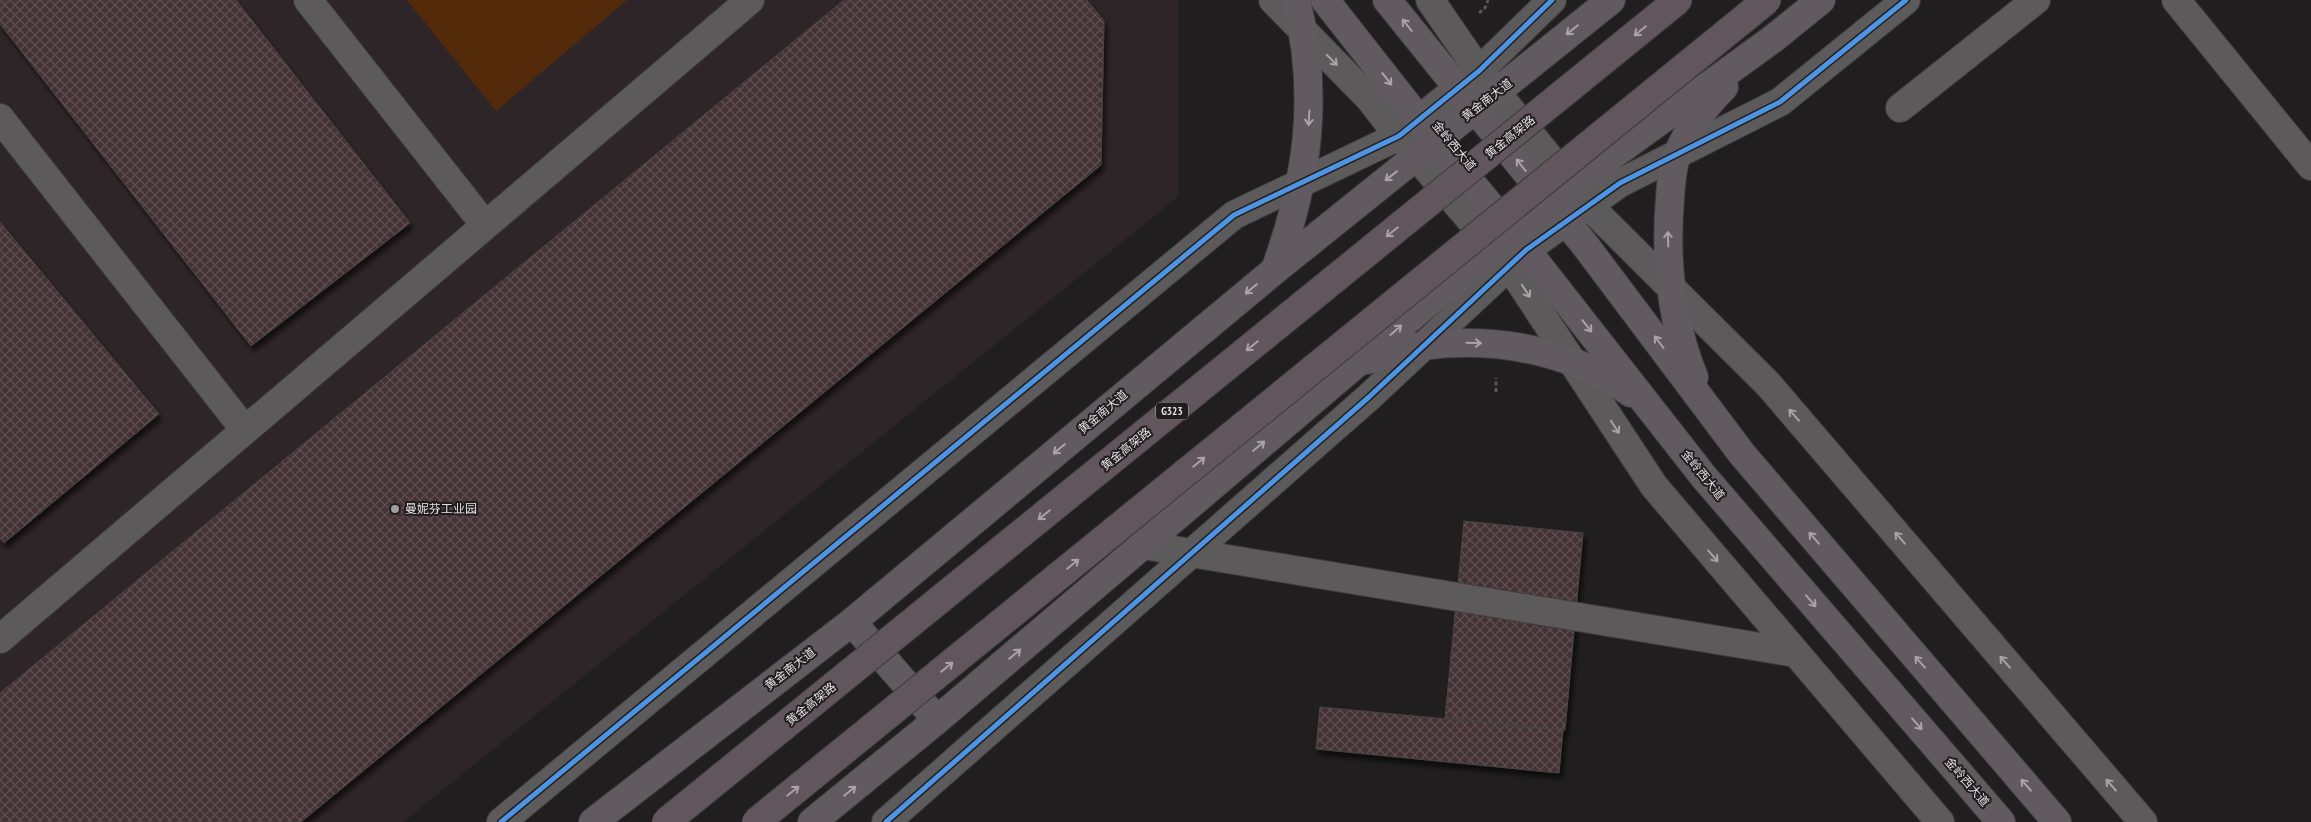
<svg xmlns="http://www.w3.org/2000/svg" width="2311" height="822" viewBox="0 0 2311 822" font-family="'PT Sans Narrow','Noto Sans SC',sans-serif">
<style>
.built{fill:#2e2528}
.grass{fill:#542b0a}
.building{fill:url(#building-cross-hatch);stroke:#474545;filter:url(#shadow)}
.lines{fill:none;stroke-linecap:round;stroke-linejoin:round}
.minor-casing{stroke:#3d3b3c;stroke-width:30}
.major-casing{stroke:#3d3b3c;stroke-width:30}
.path{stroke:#575556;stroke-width:3;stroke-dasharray:4 2.5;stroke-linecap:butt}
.minor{stroke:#5c5a5a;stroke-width:28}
.major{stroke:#615a60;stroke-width:28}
.highway-bridge-casing{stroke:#3d3b3c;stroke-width:30;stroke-linecap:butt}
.highway-bridge{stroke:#61565e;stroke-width:28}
.cycleway-casing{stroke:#211d1e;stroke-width:8}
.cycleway{stroke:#4d94e3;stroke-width:5}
.oneway{stroke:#a9a4a8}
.oneway2{stroke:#a9a2a7}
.oneway3{stroke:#a7a4a5}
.poi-dot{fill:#9f9d9e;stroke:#211d1e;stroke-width:2}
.labels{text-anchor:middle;stroke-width:4;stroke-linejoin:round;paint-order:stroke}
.shield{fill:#211d1e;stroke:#aaa6a7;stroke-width:1}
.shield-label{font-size:11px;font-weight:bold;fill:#e4e1e2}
.street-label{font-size:12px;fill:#e4e1e2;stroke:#211d1e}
.poi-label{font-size:12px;fill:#e4e1e2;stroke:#211d1e;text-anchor:start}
</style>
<defs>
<pattern id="building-cross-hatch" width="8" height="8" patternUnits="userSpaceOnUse" patternTransform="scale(1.25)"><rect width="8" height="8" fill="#453334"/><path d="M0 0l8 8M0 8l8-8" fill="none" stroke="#605051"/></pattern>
<filter id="shadow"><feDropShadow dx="3" dy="5.5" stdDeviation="2.5" flood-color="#0009"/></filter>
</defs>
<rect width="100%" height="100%" fill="#201e1f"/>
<path class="built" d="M0,0H1178V197L403,822H0Z"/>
<path class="grass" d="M407,0H627L496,111Z"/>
<path class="building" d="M0,0H236L410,223L251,346L0,24Z
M844,0H1087L1104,21L1101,165L301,822H0V693Z
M0,222L159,414L4,543L0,538Z
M1464,521L1583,533L1565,730L1445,718Z
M1320,707L1563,730L1559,773L1316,749Z"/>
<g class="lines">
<defs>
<path id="minor" d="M308,0L485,225
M1273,0L1369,98L1399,136L1508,264L1654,486L1940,822
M1430,0L1479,71L1587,204L1768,384L2143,822
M2176,0L2311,166
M1900,108L2036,0
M0,118L245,430
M1143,545L1796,653
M0,639L750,0
M501,822L1234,215L1399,136L1479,71L1552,0
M886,822L1369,397L1526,250L1620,183L1780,102L1906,0"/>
<path id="major" d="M1325,0L1435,140L1513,233L1704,477L2001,822
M1387,0L1585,245L1742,454L2057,822
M1275,270C1308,179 1320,95 1296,0
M1366,360C1385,356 1403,349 1422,346C1494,336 1571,350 1631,393
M1694,377C1671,321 1665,258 1670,198C1671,183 1672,165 1678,153C1689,128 1705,106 1724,87
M852,622L937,720
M593,822L852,622L1275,270L1611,0
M812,822L937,720L1437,295L1606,160L1774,38L1821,0"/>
</defs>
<use href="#minor" class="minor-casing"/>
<use href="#major" class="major-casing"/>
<path class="path" d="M1479,13L1485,8L1488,0
M1496,392V378"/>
<use href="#minor" class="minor"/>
<use href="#major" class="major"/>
<defs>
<path id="highway-bridge" d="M666,822L1678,0
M756,822L1767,0"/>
</defs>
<use href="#highway-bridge" class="highway-bridge-casing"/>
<use href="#highway-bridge" class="highway-bridge"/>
<defs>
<path id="cycleway" d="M501,822L1234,215L1399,136L1479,71L1552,0
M886,822L1369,397L1526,250L1620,183L1780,102L1906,0"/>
</defs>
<use href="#cycleway" class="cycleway-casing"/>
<use href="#cycleway" class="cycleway"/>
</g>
<defs><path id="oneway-shaft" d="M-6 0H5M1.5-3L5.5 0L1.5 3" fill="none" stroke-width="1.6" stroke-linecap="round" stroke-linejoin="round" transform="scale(1.25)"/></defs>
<g class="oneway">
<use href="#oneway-shaft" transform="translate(1407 25) rotate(-129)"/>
<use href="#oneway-shaft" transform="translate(1572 30) rotate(141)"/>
<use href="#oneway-shaft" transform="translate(1387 79) rotate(52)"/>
<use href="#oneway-shaft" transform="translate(1309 118) rotate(93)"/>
<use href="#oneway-shaft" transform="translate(1521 165) rotate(-128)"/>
<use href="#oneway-shaft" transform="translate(1391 176) rotate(142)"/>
<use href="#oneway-shaft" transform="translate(1668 239) rotate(-92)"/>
<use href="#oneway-shaft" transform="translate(1251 289) rotate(140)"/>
<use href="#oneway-shaft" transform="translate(1587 326) rotate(52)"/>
<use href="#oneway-shaft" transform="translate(1396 330) rotate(-41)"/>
<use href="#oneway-shaft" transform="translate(1659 342) rotate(-127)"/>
<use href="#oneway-shaft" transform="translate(1474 343) rotate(1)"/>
<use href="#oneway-shaft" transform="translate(1259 446) rotate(-40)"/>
<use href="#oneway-shaft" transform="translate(1059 449) rotate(140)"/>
<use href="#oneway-shaft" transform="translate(1814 538) rotate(-131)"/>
<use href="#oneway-shaft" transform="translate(1811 601) rotate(49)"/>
<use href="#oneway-shaft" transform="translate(1015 654) rotate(-40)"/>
<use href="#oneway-shaft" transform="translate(1920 662) rotate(-131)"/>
<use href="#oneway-shaft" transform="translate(1917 724) rotate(49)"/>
<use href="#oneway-shaft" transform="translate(2026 785) rotate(-131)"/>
<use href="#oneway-shaft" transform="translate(850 791) rotate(-39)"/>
</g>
<g class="oneway2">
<use href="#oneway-shaft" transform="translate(1640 31) rotate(141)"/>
<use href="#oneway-shaft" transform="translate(1392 232) rotate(141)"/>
<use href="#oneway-shaft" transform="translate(1252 346) rotate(141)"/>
<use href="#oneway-shaft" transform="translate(1199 462) rotate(-39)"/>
<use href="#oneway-shaft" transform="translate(1044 515) rotate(141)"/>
<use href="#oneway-shaft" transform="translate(1073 564) rotate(-39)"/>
<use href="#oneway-shaft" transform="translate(947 667) rotate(-39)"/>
<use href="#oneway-shaft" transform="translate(793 791) rotate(-39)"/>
</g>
<g class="oneway3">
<use href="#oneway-shaft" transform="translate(1332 60) rotate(45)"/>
<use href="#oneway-shaft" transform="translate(1526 291) rotate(57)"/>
<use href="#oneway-shaft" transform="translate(1794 415) rotate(-131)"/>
<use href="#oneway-shaft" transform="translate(1615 427) rotate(57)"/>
<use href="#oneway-shaft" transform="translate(1900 538) rotate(-131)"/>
<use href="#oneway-shaft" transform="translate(1713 556) rotate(49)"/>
<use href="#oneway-shaft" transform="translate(2005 662) rotate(-131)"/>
<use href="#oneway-shaft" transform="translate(2111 785) rotate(-131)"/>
</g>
<circle class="poi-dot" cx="395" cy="509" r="5"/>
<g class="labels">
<rect class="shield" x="1156" y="402.5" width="32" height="17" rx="4"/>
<g class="shield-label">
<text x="1172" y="415">G323</text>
</g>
<g class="street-label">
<text transform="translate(1487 100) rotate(-38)" y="4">黄金南大道</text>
<text transform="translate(1510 137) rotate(-39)" y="4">黄金高架路</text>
<text transform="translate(1454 146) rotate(50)" y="4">金岭西大道</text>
<text transform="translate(1103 412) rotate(-40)" y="4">黄金南大道</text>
<text transform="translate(1126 449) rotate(-39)" y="4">黄金高架路</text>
<text transform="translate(1703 475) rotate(51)" y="4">金岭西大道</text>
<text transform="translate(790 669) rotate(-38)" y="4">黄金南大道</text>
<text transform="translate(811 704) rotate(-39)" y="4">黄金高架路</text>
<text transform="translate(1967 782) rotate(49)" y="4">金岭西大道</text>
</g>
<g class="poi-label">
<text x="405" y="513">曼妮芬工业园</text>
</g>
</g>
</svg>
